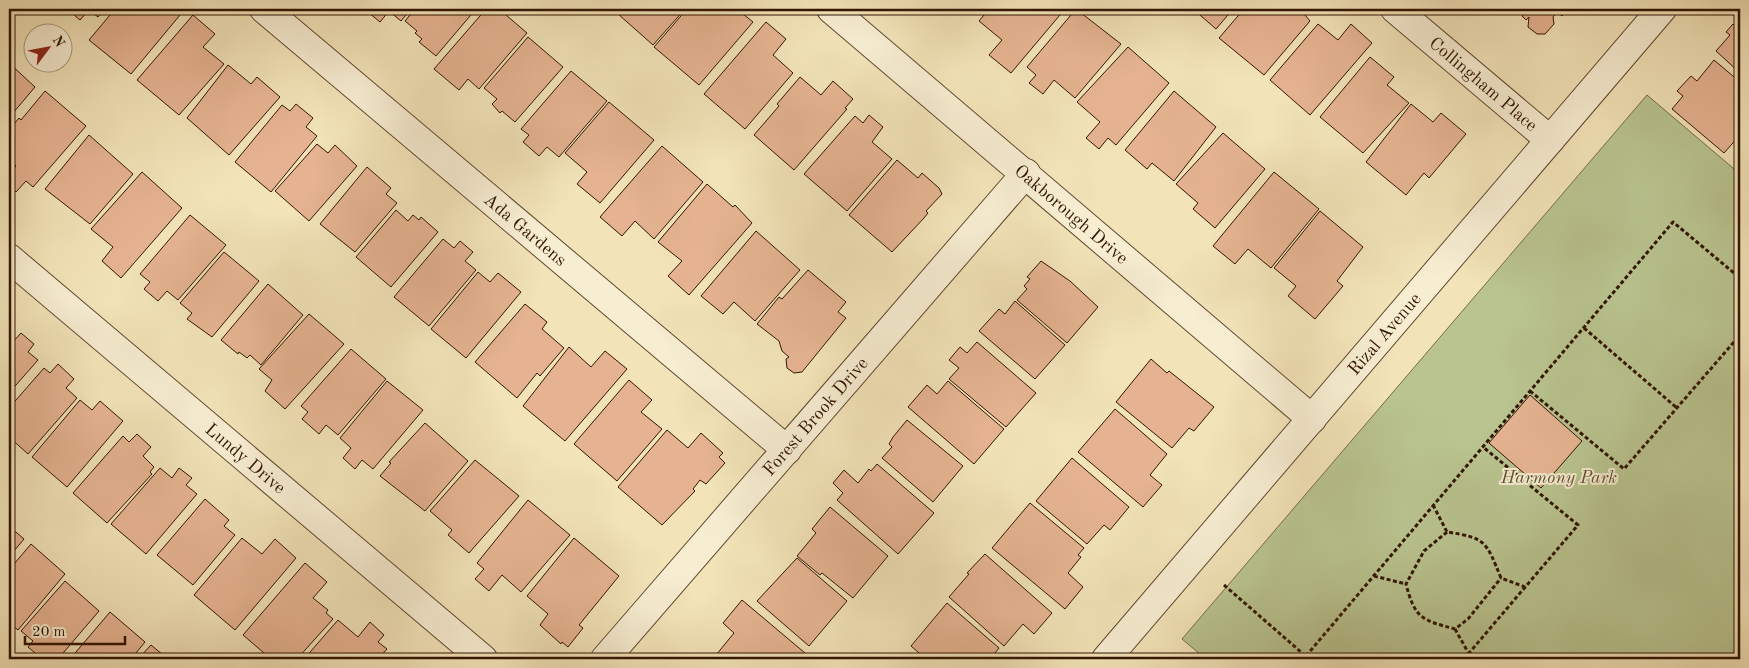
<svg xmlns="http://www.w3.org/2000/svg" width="1749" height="668" viewBox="0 0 1749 668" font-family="'Old Standard TT',serif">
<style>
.green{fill:#b9c490;stroke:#766c49}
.building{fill:#e5b391;stroke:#321502}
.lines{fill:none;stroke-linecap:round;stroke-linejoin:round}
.minor-casing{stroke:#624830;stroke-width:30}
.path{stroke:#321502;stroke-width:3;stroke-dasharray:4 2.5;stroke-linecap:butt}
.minor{stroke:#f7edd1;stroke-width:28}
.labels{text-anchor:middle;stroke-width:4;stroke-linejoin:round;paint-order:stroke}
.street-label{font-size:18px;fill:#321502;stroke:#f7edd1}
.park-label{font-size:18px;font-style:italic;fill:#615234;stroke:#f7edd1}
</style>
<rect width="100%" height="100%" fill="#f2e3b8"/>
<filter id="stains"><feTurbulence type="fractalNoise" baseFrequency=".004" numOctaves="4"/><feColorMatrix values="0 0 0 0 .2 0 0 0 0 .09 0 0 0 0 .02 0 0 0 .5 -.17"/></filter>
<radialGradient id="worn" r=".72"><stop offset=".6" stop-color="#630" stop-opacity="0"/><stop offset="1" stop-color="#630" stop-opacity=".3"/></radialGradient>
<path class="green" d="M1647,95L1740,174V659H1206L1182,639Z"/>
<path class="building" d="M67,9H105L98,17L89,10L80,20Z
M115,9H185L131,74L89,40Z
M370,9H411L401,21L389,11L380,22L368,12Z
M415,9H476L436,56L419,42L422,39L415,33L417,31L405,21Z
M486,9H499L527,33L479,89L468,79L459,90L434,69Z
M623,9H685L653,45L618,14Z
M687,9H713L720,15L726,9H737L753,22L699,85L654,47Z
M971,9H984L978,15Z
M989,9H1065L1011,73L989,55L1002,40L979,21Z
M1076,9L1121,44L1075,98L1054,80L1043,94L1029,83L1036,75L1027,67Z
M1193,9H1233L1216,29Z
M1244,9H1300L1310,21L1264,75L1219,38Z
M1519,9H1568L1562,16L1557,12L1553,17L1554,24L1545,34H1537L1528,27L1529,17L1526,20L1522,16L1524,13Z
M193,15L215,34L203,47L224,64L179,115L137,80Z
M766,22L786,39L773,55L793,73L745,129L704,94Z
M1318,24L1338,40L1351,24L1372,43L1310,115L1270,80Z
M1733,24L1740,30V73L1716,51L1730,35L1726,32Z
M528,37L563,67L515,122L502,111L500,113L492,104L497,99L484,88Z
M1128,47L1169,83L1116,145L1108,138L1099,149L1086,138L1100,122L1077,102Z
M1370,57L1394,77L1387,85L1409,103L1363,153L1320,117Z
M1714,60L1740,82V135L1724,153L1672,109L1683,96L1677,91L1691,76L1697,81Z
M9,63L35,87L13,113L15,116L9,124Z
M228,65L251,84L257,77L280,97L229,155L187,118Z
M571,71L607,101L559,157L547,147L539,156L523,142L529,135L521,129Z
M800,77L821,95L833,81L853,99L845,108L847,109L794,170L754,135L779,106L777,104Z
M45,91L86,126L33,187L26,181L16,192L9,185V174L16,166L9,160V130L19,118L21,120Z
M1174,91L1216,127L1174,181L1152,163L1147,169L1125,150Z
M609,102L654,140L600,203L577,184L587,172L565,153Z
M296,104L313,118L306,127L317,136L271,192L235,162L282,105L290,111Z
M1411,104L1433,122L1441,113L1466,134L1429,178L1424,173L1406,195L1366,162Z
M869,115L883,127L872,142L892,159L847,211L804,174L855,116L863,123Z
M1223,133L1265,169L1215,228L1193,209L1198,203L1176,184Z
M89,135L133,174L90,224L45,189Z
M317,144L328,153L335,145L357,166L309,221L275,191Z
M662,146L703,182L654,239L635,221L622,236L600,217Z
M897,160L918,178L922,173L939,188L942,194L926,211L928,213L924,218L892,252L849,215Z
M367,167L391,188L386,194L397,203L355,252L320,224Z
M142,172L182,208L121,278L102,261L113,247L91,229Z
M1274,172L1319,209L1271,268L1248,249L1235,264L1213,246Z
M707,184L733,207L735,205L752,223L689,295L668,276L682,261L658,242Z
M396,210L408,221L413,215L419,220L421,217L438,232L391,287L356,257Z
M1320,211L1363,247L1337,281L1343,286L1315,319L1288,296L1296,286L1274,268Z
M190,215L226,245L178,300L167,291L158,301L144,289L150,282L140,274Z
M756,231L800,270L755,321L734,302L723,314L701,296Z
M443,239L454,248L460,241L473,252L465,261L476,270L429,326L394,297Z
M224,252L259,281L212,337L187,319L192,313L180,303Z
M1041,261L1070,281L1098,307L1067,343L1017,300L1027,289L1024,286L1030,279L1027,277Z
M808,270L846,302L838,312L846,318L802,372L794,373L787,368L786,359L789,357L782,351L779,341L757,324L779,297L782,299Z
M478,272L490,282L498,273L521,292L466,358L431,329Z
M268,284L303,315L261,365L250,355L247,358L239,352L238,354L221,340Z
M1015,301L1065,345L1035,379L979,331L999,309L1005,314Z
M525,304L547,322L542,329L564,348L540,376L537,373L517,398L475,362Z
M309,314L344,344L285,409L265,391L272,380L259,369Z
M21,333L34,344L28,352L38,360L9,393V341L11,344Z
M977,342L1036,393L1006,427L949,379L959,368L949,360L960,347L967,353Z
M569,347L591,367L605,351L627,369L565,441L523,406Z
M351,349L386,379L338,435L326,425L319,434L302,419L308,412L301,406Z
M1151,359L1167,373L1169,371L1214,407L1194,431L1189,428L1172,448L1116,402Z
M58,364L74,379L66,388L77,398L28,454L9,437V408L44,368L50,373Z
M629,380L652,400L641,412L662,429L617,481L574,444Z
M387,381L423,410L373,469L362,460L355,469L343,458L351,448L340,438Z
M948,381L1004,429L974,464L908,407L927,385L937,394Z
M1530,395L1582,441L1541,488L1489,443Z
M80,400L92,410L100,401L123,421L67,487L32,457Z
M1115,409L1167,454L1150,475L1162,485L1143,507L1078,452Z
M907,420L963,466L933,502L882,458L892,447L889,444L893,437Z
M425,423L468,461L425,511L380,476L391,463L389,462Z
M667,430L688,448L701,433L723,453L719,457L725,463L706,484L700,480L693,489L695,491L662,525L618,487Z
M137,434L151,447L143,456L154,467L150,472L152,474L107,523L73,493L123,436L129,442Z
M1072,458L1129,507L1110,530L1104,525L1087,544L1036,501Z
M475,460L519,496L469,553L448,535L452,530L430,511Z
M877,464L934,513L898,554L837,500L843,493L833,483L844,470L858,483L869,469L871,471Z
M160,468L172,478L179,468L192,478L186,485L197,494L146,554L111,524Z
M205,499L229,520L224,526L235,535L193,585L157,555Z
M528,500L570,535L521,592L502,575L489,591L475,579L484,569L477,563Z
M1030,503L1084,548L1078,555L1081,557L1068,573L1083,587L1065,609L992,548Z
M830,507L888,556L853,598L822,573L820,575L797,556L816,533L812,529Z
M9,526L24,539L9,557Z
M242,538L262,554L275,539L296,558L235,630L194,595Z
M574,538L619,576L579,625L583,628L568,647L562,642L561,644L540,625L548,614L527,596Z
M31,544L65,574L18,630L9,623V570Z
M985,554L1052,613L1034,634L1023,624L1004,646L949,597L969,574L967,573Z
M797,558L847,601L809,646L757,601Z
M305,563L327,582L313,598L328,610L326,613L333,619L297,659H271L243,635Z
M65,581L99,611L58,659H42L28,647L33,641L21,631Z
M742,600L805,653L800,659H721L716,655L734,633L723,623Z
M947,603L999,648L990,659H926L911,646Z
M110,612L145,642L131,659H70Z
M338,620L358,637L370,622L384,635L378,642L387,649L378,659H304Z
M151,645L168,659H138Z
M903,653L911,659H898Z"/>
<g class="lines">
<defs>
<g id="minor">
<path id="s1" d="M264,9L787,450"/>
<path id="s2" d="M831,9L1312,419"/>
<path id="s3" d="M1395,9L1550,140"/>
<path id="s4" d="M9,258L483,659"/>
<path id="s5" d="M605,659L1026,173"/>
<path id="s6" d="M1106,659L1662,9"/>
</g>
</defs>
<use href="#minor" class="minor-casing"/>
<path class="path" d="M1584,328L1677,408
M1530,391L1624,469L1740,335
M1433,505L1447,532C1487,538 1486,542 1501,578L1525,587
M1447,532L1424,551L1406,584C1415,619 1422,620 1455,629L1468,619L1501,578
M1374,576L1406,584
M1224,585L1309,659
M1455,629L1469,654
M1306,656L1673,222L1740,278
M1464,659L1578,525L1483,447"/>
<use href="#minor" class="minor"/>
</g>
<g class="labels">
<g class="street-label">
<text dy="6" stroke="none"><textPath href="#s3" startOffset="116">Collingham Place</textPath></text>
<text dy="6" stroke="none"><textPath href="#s2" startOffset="316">Oakborough Drive</textPath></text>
<text dy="6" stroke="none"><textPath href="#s1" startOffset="342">Ada Gardens</textPath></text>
<text dy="6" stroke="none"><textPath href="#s6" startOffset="428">Rizal Avenue</textPath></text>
<text dy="6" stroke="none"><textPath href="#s5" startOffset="321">Forest Brook Drive</textPath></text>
<text dy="6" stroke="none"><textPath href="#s4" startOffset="310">Lundy Drive</textPath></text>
</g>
<g class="park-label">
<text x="1559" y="483">Harmony Park</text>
</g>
</g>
<rect width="1749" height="668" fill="none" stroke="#f2e3b8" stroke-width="30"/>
<rect x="10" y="10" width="1729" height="648" fill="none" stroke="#321502" stroke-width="2.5"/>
<rect x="15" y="15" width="1719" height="638" fill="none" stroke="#321502"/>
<g transform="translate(48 48) rotate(58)"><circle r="24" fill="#f7edd1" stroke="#a8977e"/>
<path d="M0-4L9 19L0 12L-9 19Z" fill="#8f2418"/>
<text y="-8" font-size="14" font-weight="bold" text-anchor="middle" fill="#321502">N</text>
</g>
<path d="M25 636v8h100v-8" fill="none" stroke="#321502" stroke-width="2.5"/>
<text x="32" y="636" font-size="15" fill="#321502" stroke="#f7edd1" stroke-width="4" paint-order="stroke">20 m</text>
<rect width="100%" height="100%" filter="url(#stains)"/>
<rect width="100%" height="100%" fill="url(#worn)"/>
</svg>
